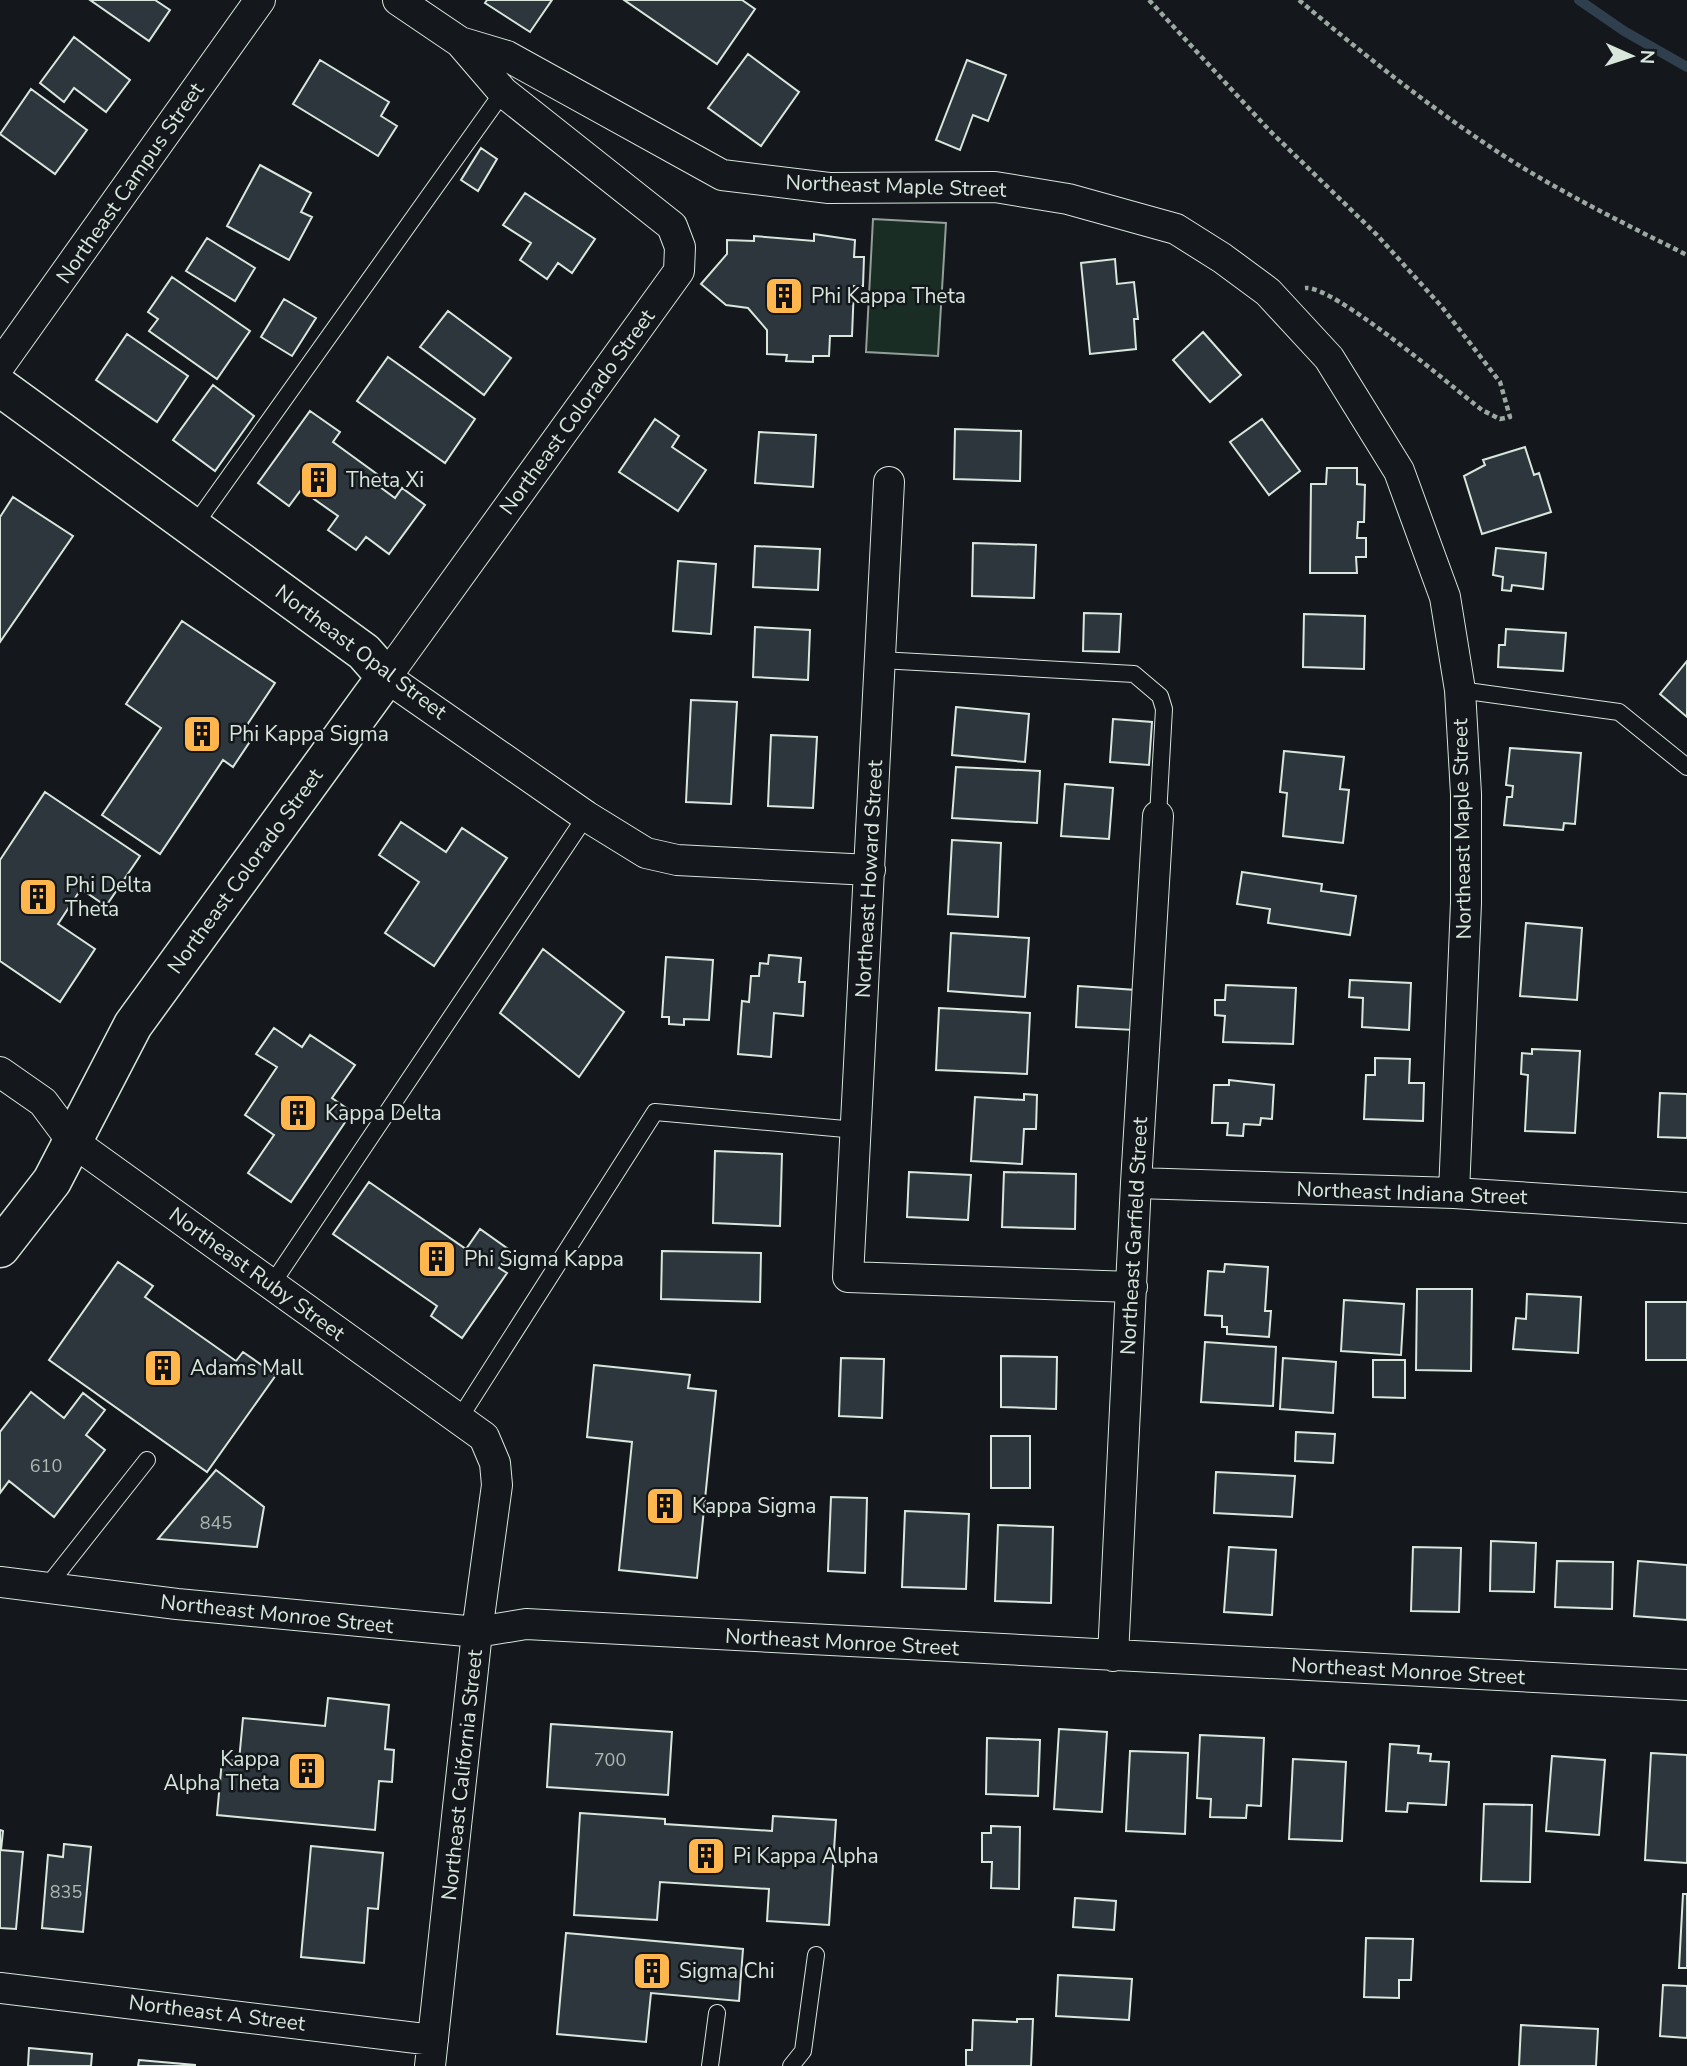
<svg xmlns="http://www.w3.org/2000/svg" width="1687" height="2066" viewBox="0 0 1687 2066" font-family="'Nunito Sans',sans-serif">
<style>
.green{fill:#1a2d24;stroke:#939e99;stroke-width:2}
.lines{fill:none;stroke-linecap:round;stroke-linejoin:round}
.stream{stroke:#2f3f4d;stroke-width:10}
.building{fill:#2c363c;stroke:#d8e6dc;stroke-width:2}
.lane-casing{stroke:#d8e6dc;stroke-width:18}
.street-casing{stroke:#d8e6dc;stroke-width:32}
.secondary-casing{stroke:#d8e6dc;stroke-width:41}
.path{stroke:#9da8a2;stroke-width:4.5;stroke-dasharray:5 3.5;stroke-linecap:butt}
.lane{stroke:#14181c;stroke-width:16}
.street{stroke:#14181c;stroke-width:30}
.secondary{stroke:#14181c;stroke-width:38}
.labels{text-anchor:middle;stroke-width:5;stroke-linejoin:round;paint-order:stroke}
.number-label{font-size:18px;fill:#adbab4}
.street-label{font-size:21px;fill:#d8e6dc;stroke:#14181c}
.poi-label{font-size:21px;fill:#d8e6dc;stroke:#14181c;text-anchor:start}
</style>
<rect width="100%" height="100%" fill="#14181c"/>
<path class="green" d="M873,219L946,223L938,356L866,352Z"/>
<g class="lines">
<path class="stream" d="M1579,0L1624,31L1687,67"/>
</g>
<path class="building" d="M90,0H155L170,10L149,41Z
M487,0H552L530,32L485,3Z
M624,0H742L755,9L717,64Z
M74,37L130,80L106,112L74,88L64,102L40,83Z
M748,54L799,92L761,146L708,108Z
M320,60L389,102L381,116L397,126L378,156L293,104Z
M967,60L1006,75L988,121L973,115L960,150L936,140Z
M31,89L87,130L55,174L0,134Z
M481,148L497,159L478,191L461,180Z
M260,165L311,193L301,212L312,217L289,260L227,226Z
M525,193L595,239L572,273L558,263L547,279L520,260L531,243L503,225Z
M814,234L855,240L854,257H864L863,286H854L852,336H830L829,356H813V362L786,361L787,355L767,354V330L748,308L726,305L701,284L727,254V240L754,241V236L814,241Z
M207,238L255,268L235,301L186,271Z
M1115,259L1117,284L1134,282L1138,319H1134L1136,349L1090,354L1081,263Z
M172,277L250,331L217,379L149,331L158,319L148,312Z
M284,299L316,318L292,356L261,337Z
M448,311L511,358L484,395L420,347Z
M1203,332L1241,375L1210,402L1173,360Z
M127,334L188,376L157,422L96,380Z
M388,357L475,419L445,463L357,401Z
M213,385L254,416L215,471L173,440Z
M310,411L340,432L333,442L381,477L376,484L395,498L402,488L425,505L389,554L366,537L356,550L328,530L338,516L301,490L289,506L258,483Z
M655,419L679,436L672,447L706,470L678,511L619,472Z
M1262,419L1300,471L1269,495L1230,442Z
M955,429L1021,431L1020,481L954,479Z
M759,432L816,435L813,487L755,483Z
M1525,447L1534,475L1539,473L1551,512L1482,534L1464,476L1485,465L1483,460Z
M1327,468H1357V484L1365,485L1364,522H1358L1357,538H1366V557H1356L1357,573H1310L1311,484H1326Z
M13,497L73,536L0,642V517Z
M973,543L1036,545L1034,598L972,596Z
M755,546L820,549L818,590L753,587Z
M1496,548L1546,553L1543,589L1512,585L1511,591L1502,590L1503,577L1493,575Z
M678,561L716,564L711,634L673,631Z
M1084,613L1121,614L1119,652L1083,651Z
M1304,614L1365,616L1364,669L1303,667Z
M182,621L275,683L243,731L253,737L233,767L223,760L160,854L102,815L161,728L126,704Z
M755,627L810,630L808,680L753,677Z
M1506,629L1566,633L1563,671L1498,667L1499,645H1505Z
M1687,661V717L1660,694Z
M691,700L737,702L731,804L686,802Z
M956,707L1029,714L1025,762L952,755Z
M1113,719L1152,722L1149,765L1110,762Z
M771,735L817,737L813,808L768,806Z
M1510,748L1581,753L1575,824L1564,823L1563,830L1504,825L1507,797H1512L1513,786L1506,785Z
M1284,751L1344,757L1340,789L1349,790L1343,843L1283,836L1287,793L1280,792Z
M956,767L1040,771L1037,823L952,818Z
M1065,784L1113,788L1109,839L1061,836Z
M45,792L140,856L106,906L81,889L58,924L95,949L60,1002L0,961V860Z
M401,822L446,852L462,828L507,858L434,966L385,933L419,882L379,855Z
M952,840L1001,843L998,917L948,914Z
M1242,872L1322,884L1321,891L1356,896L1350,935L1268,923L1270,909L1237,904Z
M1526,923L1582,928L1577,1000L1520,996Z
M951,933L1029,938L1025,997L948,991Z
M543,949L624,1012L579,1077L500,1013Z
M769,955L801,958L799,982H805L803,1016L774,1013L771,1057L738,1054L742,1001L749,1002L751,976H759L760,963L768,964Z
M666,957L713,960L709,1020L684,1019V1025L669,1024V1017H662Z
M1350,980L1411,983L1409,1030L1362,1027L1363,998L1349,997Z
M1226,985L1296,988L1293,1044L1223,1042L1225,1016L1215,1015V1000H1225Z
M1078,986L1136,990L1134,1030L1076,1027Z
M939,1008L1030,1013L1027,1074L936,1070Z
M274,1028L302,1047L310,1035L355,1065L332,1098L352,1112L291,1202L248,1173L274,1135L245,1115L277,1067L256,1054Z
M1532,1049L1580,1051L1575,1133L1525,1131L1528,1075L1521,1074L1522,1053L1532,1054Z
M1375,1058L1410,1059L1409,1083H1424L1423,1121L1364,1119L1366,1075H1375Z
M1229,1080L1274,1085L1272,1119L1261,1118L1260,1125L1244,1124L1243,1136L1227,1135L1228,1123H1212L1214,1085H1229Z
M1660,1093L1687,1094V1138L1658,1137Z
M1024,1094L1037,1095L1036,1129H1024L1022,1164L971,1161L975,1097L1024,1100Z
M715,1151L782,1154L780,1226L713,1223Z
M909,1172L971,1175L968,1220L907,1217Z
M1004,1172L1076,1174L1075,1229L1002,1227Z
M369,1182L466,1249L480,1229L511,1251L499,1268L507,1273L462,1338L431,1316L437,1306L333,1234Z
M662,1251L761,1253L760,1302L661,1299Z
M118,1262L153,1286L145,1297L236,1361L243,1352L276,1375L207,1472L49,1360Z
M1225,1264L1268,1267L1265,1311H1271L1269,1337L1227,1334V1327H1222V1316L1205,1315L1208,1271L1224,1272Z
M1417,1289H1472L1471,1371L1416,1370Z
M1527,1294L1581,1297L1578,1353L1513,1349L1516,1318L1526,1319Z
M1344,1300L1404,1304L1401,1355L1341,1351Z
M1646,1302H1687V1360H1646Z
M1205,1342L1276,1347L1273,1406L1201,1402Z
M1001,1356L1057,1357L1056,1409L1001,1407Z
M841,1358L884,1359L882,1418L839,1416Z
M1283,1358L1336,1362L1333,1413L1280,1409Z
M1373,1360H1405V1398L1373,1397Z
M594,1365L690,1375L688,1388L716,1391L697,1578L619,1570L632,1442L587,1437Z
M31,1392L64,1418L83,1393L105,1410L86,1435L105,1450L54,1517L9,1481L0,1493V1432Z
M1296,1432L1335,1434L1333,1463L1295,1461Z
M991,1436H1030V1488H991Z
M216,1470L264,1507L257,1547L158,1539Z
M1216,1472L1295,1476L1292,1517L1214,1513Z
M831,1497L867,1498L865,1573L828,1571Z
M905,1511L969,1514L966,1589L902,1587Z
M998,1525L1053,1527L1051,1603L995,1601Z
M1491,1541L1536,1543L1534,1592L1490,1591Z
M1229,1547L1276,1550L1272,1615L1224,1612Z
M1413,1547L1461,1548L1459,1612L1411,1611Z
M1557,1561L1613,1562L1612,1609L1555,1607Z
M1638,1561L1687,1565V1620L1634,1616Z
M328,1698L389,1705L385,1749L394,1750L392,1782L379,1781L375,1830L217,1815L222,1760L239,1761L243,1718L325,1726Z
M551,1724L672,1732L668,1795L547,1787Z
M1059,1729L1107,1732L1102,1812L1054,1809Z
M1200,1735L1264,1738L1261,1806L1247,1805L1246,1818L1210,1817L1211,1799L1197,1798Z
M987,1738L1040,1740L1038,1796L986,1794Z
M1390,1744L1419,1746L1418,1753L1431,1754L1430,1761L1449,1762L1446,1805L1408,1803L1407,1812L1386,1811Z
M1130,1751L1188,1753L1185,1834L1126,1831Z
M1651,1753L1687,1755V1863L1645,1860Z
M1552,1756L1605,1760L1599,1835L1546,1831Z
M1293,1759L1346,1762L1342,1841L1289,1839Z
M1484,1804L1532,1805L1530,1882L1481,1881Z
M580,1813L665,1819V1824L772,1831L773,1816L836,1820L829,1925L767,1921L769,1889L660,1882L657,1920L574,1915Z
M991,1826L1020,1827L1019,1889L991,1888L992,1862H982V1833H991Z
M0,1830L3,1831L1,1850L23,1852L16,1929L0,1928Z
M64,1844L91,1847L83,1932L42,1928L48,1855L63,1857Z
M311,1846L383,1853L378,1909L368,1908L364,1963L301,1957Z
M1683,1894H1687V1968H1679Z
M1075,1898L1116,1901L1114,1930L1073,1927Z
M566,1933L743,1949L739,2001L651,1993L646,2042L557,2034Z
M1366,1938L1413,1939L1411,1980H1399V1998L1364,1997Z
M1058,1975L1132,1979L1129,2020L1056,2016Z
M1663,1985L1687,1986V2038L1660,2036Z
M1017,2019H1033L1031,2066H966V2050H972L973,2020L1017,2022Z
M1521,2025L1598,2029L1596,2066H1519Z
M29,2048L92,2054L91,2066H28Z
M139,2060L195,2065V2066H138Z"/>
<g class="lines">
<defs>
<path id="lane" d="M194,526L503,92
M880,660L1134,674L1160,696L1164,709L1158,816
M1460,690L1619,712L1687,767
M272,1284L586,816
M459,1419L655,1112L856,1130
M46,1588L147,1460
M710,2066L717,2013
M791,2066L803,2051L816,1955"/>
<path id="street" d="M398,0L460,42L503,92L672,226L680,247L679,271L386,677L586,816L646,853L677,860L870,870
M460,42L507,56L722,175L829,188L995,187L1068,199L1176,229L1222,258L1268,292L1329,358L1399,471L1445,597L1460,690L1466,794V903L1454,1193
M0,365L260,0
M889,482L848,1277L1132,1287
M0,1072L43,1102L72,1141L484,1437L495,1463L497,1485L477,1632L430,2066
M1136,1183L1454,1193L1687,1208
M0,1582L177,1604L477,1632L526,1624L1687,1685
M1113,1656L1136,1183L1158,816
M0,1988L433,2040"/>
<path id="secondary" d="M0,387L364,652L386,677L133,1025L52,1181L0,1248"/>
</defs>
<use href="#lane" class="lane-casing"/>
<use href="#street" class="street-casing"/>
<use href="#secondary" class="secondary-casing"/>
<path class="path" d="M1149,0L1269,130L1377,235L1442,307L1500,382L1510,417L1500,419L1482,410C1452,387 1334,285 1305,288
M1299,0C1364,55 1432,109 1504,156C1562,193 1625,224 1687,255"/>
<use href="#lane" class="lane"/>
<use href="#street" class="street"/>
<use href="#secondary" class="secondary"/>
</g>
<defs>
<symbol id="building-square" viewBox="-11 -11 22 22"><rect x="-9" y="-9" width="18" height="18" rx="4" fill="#ffb74d" stroke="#14181c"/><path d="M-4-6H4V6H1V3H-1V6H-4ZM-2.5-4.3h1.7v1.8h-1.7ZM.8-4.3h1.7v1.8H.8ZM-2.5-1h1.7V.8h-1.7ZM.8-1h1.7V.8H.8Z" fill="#111"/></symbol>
</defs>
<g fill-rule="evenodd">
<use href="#building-square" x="762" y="274" width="44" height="44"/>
<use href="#building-square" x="297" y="458" width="44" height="44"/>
<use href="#building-square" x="180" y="712" width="44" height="44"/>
<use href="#building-square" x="16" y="875" width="44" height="44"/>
<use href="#building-square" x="276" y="1091" width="44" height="44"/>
<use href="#building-square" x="415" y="1237" width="44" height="44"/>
<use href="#building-square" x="141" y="1346" width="44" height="44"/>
<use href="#building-square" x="643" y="1484" width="44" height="44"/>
<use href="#building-square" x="285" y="1749" width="44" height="44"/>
<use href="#building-square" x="684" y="1834" width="44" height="44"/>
<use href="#building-square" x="630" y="1949" width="44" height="44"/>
</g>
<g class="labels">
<g class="number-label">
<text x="46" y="1472">610</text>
<text x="216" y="1529">845</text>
<text x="610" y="1766">700</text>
<text x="66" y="1898">835</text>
</g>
<g class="street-label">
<text transform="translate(130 183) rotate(-55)" y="7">Northeast Campus Street</text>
<text transform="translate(896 186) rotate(2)" y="7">Northeast Maple Street</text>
<text transform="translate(577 412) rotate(-54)" y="7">Northeast Colorado Street</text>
<text transform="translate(361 652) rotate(37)" y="7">Northeast Opal Street</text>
<text transform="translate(1462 829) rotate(-91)" y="7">Northeast Maple Street</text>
<text transform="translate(245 871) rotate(-54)" y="7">Northeast Colorado Street</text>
<text transform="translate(869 879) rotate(-87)" y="7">Northeast Howard Street</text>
<text transform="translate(1412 1193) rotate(2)" y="7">Northeast Indiana Street</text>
<text transform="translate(1134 1236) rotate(-87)" y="7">Northeast Garfield Street</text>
<text transform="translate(257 1274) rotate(36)" y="7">Northeast Ruby Street</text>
<text transform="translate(277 1614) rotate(6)" y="7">Northeast Monroe Street</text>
<text transform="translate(842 1642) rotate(3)" y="7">Northeast Monroe Street</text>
<text transform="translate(1408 1671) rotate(3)" y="7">Northeast Monroe Street</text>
<text transform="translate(462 1775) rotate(-84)" y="7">Northeast California Street</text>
<text transform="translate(217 2013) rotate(7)" y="7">Northeast A Street</text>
</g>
<g class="poi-label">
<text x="811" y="303">Phi Kappa Theta</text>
<text x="346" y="487">Theta Xi</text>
<text x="229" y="741">Phi Kappa Sigma</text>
<text x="65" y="892">Phi Delta<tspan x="65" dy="24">Theta</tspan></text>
<text x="325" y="1120">Kappa Delta</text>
<text x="464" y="1266">Phi Sigma Kappa</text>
<text x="190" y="1375">Adams Mall</text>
<text x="692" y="1513">Kappa Sigma</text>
<text x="280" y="1766" text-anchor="end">Kappa<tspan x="280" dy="24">Alpha Theta</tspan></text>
<text x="733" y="1863">Pi Kappa Alpha</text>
<text x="679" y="1978">Sigma Chi</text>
</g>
</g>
<g transform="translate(1631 56) rotate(93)" stroke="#14181c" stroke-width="5" paint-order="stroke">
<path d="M0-5L12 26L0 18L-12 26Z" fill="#d8e6dc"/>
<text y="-10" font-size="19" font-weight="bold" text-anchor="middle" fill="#d8e6dc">N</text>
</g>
</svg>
